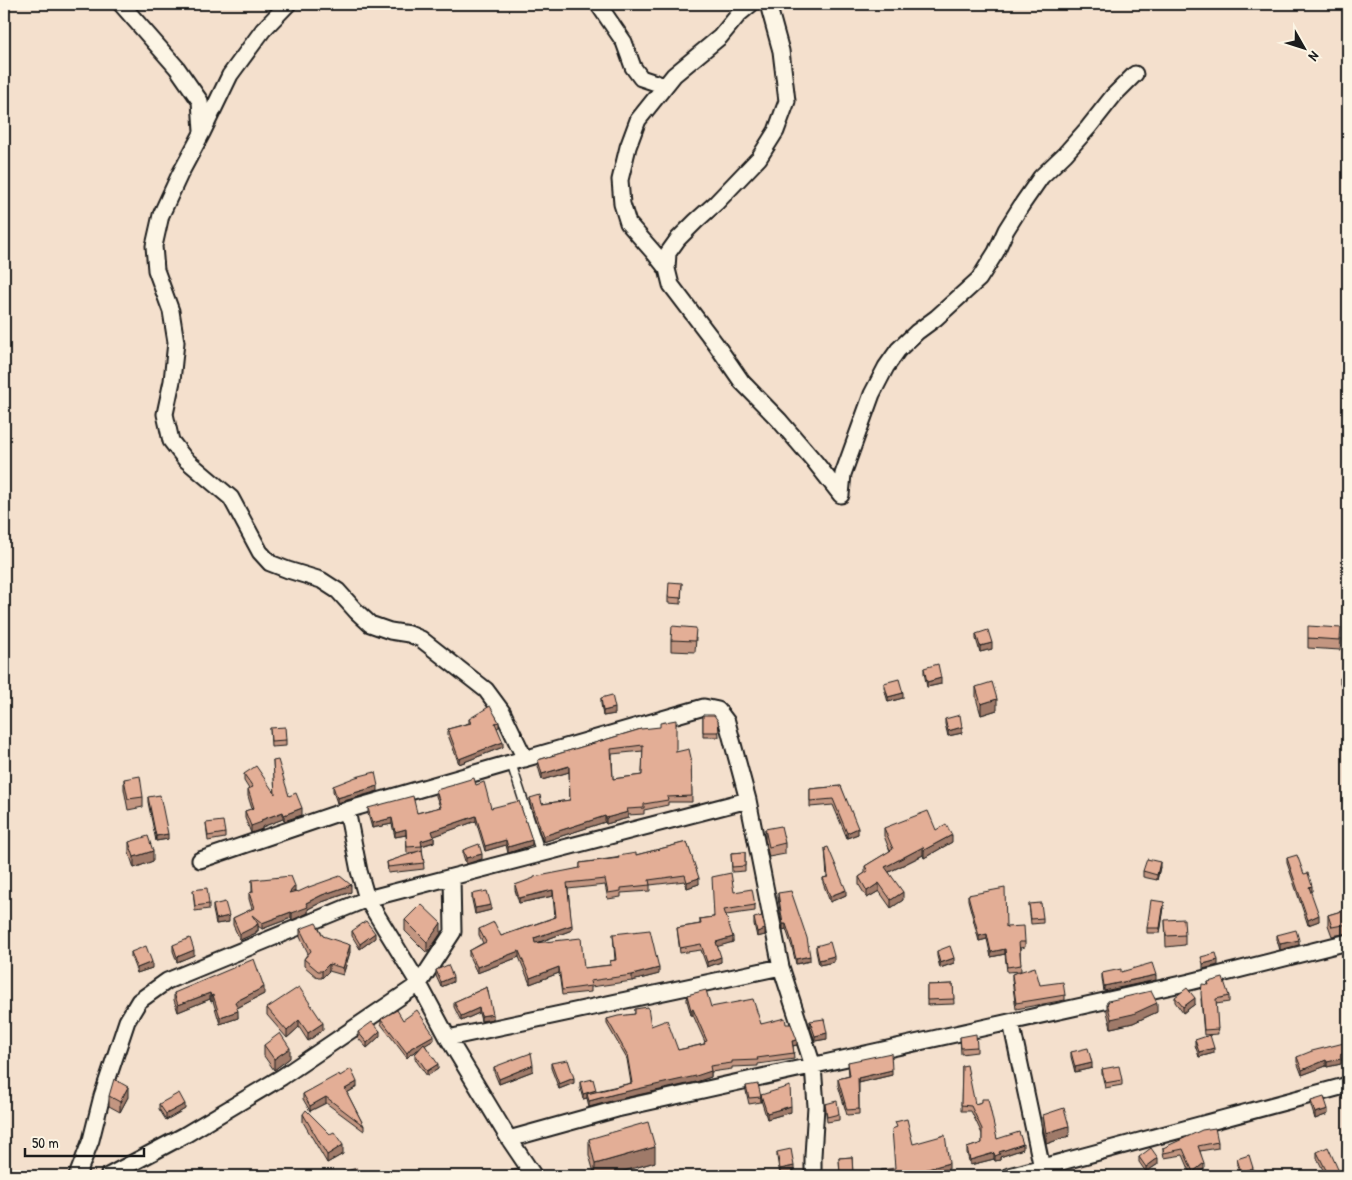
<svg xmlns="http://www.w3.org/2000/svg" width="1352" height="1180" viewBox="0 0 1352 1180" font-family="'Patrick Hand',sans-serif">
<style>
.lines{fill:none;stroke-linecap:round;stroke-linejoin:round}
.service-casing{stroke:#1c1c1c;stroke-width:11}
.minor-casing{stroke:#1c1c1c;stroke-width:19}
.service{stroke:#fcf5e5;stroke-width:8}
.minor{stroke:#fcf5e5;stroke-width:15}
.wall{fill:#c39681;stroke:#1c1c1c;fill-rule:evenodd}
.shaded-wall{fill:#9f7a69;stroke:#1c1c1c}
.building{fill:#e3ae96;stroke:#1c1c1c;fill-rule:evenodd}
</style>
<rect width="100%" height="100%" fill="#f4e0cd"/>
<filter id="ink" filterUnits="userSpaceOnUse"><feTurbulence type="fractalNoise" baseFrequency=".02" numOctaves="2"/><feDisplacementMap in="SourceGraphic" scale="10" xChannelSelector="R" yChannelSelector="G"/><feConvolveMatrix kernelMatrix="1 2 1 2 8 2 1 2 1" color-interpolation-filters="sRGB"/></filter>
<g filter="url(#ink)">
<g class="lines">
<defs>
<path id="service" d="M511,763L541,854"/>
<path id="minor" d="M121,4L177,68L200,101L202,131
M288,4L263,30L230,75L202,133L180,174L161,215L154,246L156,270L171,311L176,342L172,381L165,414L171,441L185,459L231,498L260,552L270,563L288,570L321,580L338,591L356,611L370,624L390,631L409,634L421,639L486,690L503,713L525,759
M598,4L624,42L633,67L641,78L665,86
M768,4L781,51L787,101L776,131L759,158L716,203L696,221L678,239L668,253L667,269L671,285L715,343L742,382L779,420L815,462L841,495
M667,269L655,254L628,223L622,204L620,180L628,147L638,120L674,75L720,37L739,14L751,4
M841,495L843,474L872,394L886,367L898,350L917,332L936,318L979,279L996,252L1006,230L1023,203L1041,177L1065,154L1088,128L1114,95L1135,74
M347,810L359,871L367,899L419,984L448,1038L509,1139L534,1176
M200,860L347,810L704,707L718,710L727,722L748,800L781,967L813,1066L816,1106L813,1156V1176
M1011,1022L1042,1168
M448,1038L781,967
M509,1139L617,1109L1190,982L1348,942
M77,1176L91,1140L102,1096L127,1021L139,1001L167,981L367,899L748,800
M108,1176L185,1135L282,1077L419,984L453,932L452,877
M1009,1176L1348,1085"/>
</defs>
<use href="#service" class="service-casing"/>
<use href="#minor" class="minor-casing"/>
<use href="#service" class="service"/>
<use href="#minor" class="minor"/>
</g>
<path class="wall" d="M682,583L681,604L668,603V597Z
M976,634L992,649L980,652L976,639Z
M696,638L695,652L671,651V640Z
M1308,638H1341L1340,650L1308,648Z
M924,668L941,684L927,687L924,673Z
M1348,672V695L1340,684V678Z
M884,683L903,698L888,702L884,688Z
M976,687L997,710L981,715L976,698Z
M601,698L615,714L603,716L601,704Z
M703,715L718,721L719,737H703Z
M469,719L499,722V727L497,728L503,747L459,764L448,735V729L469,723Z
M945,719L962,733L948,736L945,724Z
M270,728L286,740V746L271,747Z
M641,729L676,752L691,758L692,802H668V805L644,810V814L628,815V818L606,824L605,822L543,842L530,804V798L542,804L570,800L569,772L542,780L538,766V760ZM643,751L642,775L613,779L612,754Z
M273,761L289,796L302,815L284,821L283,819L262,827V829L251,833L245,818V811L252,809L248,796V789H249L244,781V774L275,793Z
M124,779L143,797V807L128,810L124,789Z
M476,785L491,808L532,845L508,853L506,845L485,851L476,821L434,836V842L422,846L424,869L388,873L387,862L417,852L407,853L406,835L395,837L392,824L372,828L368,814V808L417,813L440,807L436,796V790Z
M333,786L378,791L337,803L333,791Z
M841,786L858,834L847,838L833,805L810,807V789Z
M148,797L168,839L156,841L148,802Z
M206,823L225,833V838L208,841Z
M884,828L936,830L952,842L924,858L923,855L889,872L903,900L891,908L879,891L867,898L859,885V877L865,873V866L890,851L884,836Z
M765,829L785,843V854L769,857L765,839Z
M129,842L153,861L134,868L129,853Z
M687,842L699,884L687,888L685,881L650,885V891L621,893V897L608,899L605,885L568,889L572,930L537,943L584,968L610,965V961L615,960L613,934L659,974L632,981L591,987V992L562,995L559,973L530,984L519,957L477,973L469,956V951L483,943L479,935V929L501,936L555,917L553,896L519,903L515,890V885L580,868V863L636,855Z
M825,848L846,895L830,902L823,883V878L827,877Z
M463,850L482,859L466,864L463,855Z
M745,852V871L732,872L731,853Z
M1287,858L1304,874L1312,891H1310L1319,921L1308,925L1287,863Z
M1160,867L1157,880L1143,877V871Z
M252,880L298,892H351L322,902L308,909V913L292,920L291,918L262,929L258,926V931H256V933L240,940L233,925V918L252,909L249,899V893L252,892Z
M193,890L209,904V909L195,911Z
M734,892L755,905V911L726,915L733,942L717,946L721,962L707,967L701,950L680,953L677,928L700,924V919L713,917Z
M778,893L810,961L796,964L792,947L786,929L783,930L778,898Z
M472,894L491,910L475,914L472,900Z
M968,895L1025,942V947L1020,948L1021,971L1007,972L1005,954L991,957L987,939L979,941L968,900Z
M1029,904L1043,918V923L1031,924Z
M213,905L229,922L216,924L213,910Z
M1164,907L1160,933H1147V928Z
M1348,909V933L1332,936L1328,925V915Z
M754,918L765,935L757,937L754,924Z
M405,920L441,933L431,948L427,953L405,931Z
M1165,920L1185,935V945L1166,947Z
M300,929L323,936L350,952L343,975L329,971L322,978H318L304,966V959L308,953L300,937Z
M352,931L375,938L360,949L352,936Z
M1277,935L1299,945L1280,950L1277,940Z
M173,945L194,955L177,962L173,951Z
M816,946L834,962L819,965L816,951Z
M937,951L954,963L940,968L937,956Z
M131,952L152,968L137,973L131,957Z
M436,970L453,982L441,987L436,976Z
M1121,972L1156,980L1104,991L1102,978V973Z
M1012,974L1065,995V1000L1016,1009L1012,980Z
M1208,982L1229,996V1002L1216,1004L1218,1034L1204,1035L1201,999L1208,985Z
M953,984L954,1004L927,1005V985Z
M487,987L493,1019L481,1021L479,1013L461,1021L454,1007V1002Z
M174,993L264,994L237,1008L238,1018L220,1024L213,1001L211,1002L210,999L178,1012L174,1000Z
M687,995L711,1007L761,1024H786L797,1045L793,1046L794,1059L758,1064V1066L732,1067V1069L711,1072V1077L696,1082L615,1100L589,1107L587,1098L583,1099L580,1088V1082L596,1091L631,1083L627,1059L607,1024V1019L635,1014V1009L651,1026L678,1050L704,1044L705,1042L693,1015H691L687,1001Z
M1175,997L1195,1004L1183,1013L1175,1002Z
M1107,1002L1157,1012L1133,1023L1111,1028L1107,1012Z
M267,1008L323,1030L308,1041L299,1027L287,1038L267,1015Z
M381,1019L403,1020L434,1040L425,1045L438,1069L427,1076L415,1059V1054L419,1049L411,1054L407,1058L381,1024Z
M810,1021L827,1039L815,1041L810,1027Z
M358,1032L380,1036L367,1048L358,1038Z
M960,1037L977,1047V1052L961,1054Z
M1195,1040L1214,1053L1199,1057L1195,1045Z
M264,1045L290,1058L274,1070L264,1056Z
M1071,1052L1092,1068L1075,1072L1071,1057Z
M1297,1057L1341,1060V1064L1327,1067L1326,1066L1302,1075L1297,1062Z
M848,1062L892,1075L859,1083V1114L847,1115L838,1085V1079L849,1076Z
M551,1063L574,1083L559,1089L551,1068Z
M962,1066L975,1104L982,1102L997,1139L1023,1149L1000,1157V1160L995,1161L994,1159L970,1165L967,1153V1148L982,1143V1134L971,1111H961Z
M494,1067L533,1071L499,1084L494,1072Z
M1102,1069L1122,1080V1085L1105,1088L1102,1074Z
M340,1076L357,1087L347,1093L364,1126V1131L326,1103L310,1111L303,1099V1094Z
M746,1086L761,1097V1102L749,1104L746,1091Z
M761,1095L791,1112L767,1119L761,1100Z
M109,1096L128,1097L120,1112L109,1106Z
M1311,1101L1328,1114L1315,1119L1311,1106Z
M159,1104L185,1109L166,1120L159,1109Z
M825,1104L839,1114V1120L827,1122Z
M303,1114L330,1134L343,1154L327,1163L303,1122Z
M1043,1115L1069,1136L1046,1144L1043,1126Z
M589,1139L655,1162L607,1176H595L589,1155Z
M1218,1142V1148L1200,1151L1204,1169L1194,1176H1192L1183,1155L1164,1158L1163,1153V1148Z
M777,1152L794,1172L780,1175L777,1157Z
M1317,1152L1341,1176H1346H1326L1317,1158Z
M852,1157L853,1176H840L839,1158Z
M1139,1157L1158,1164L1146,1172L1139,1162Z
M1237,1159L1253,1173L1241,1176L1237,1165Z"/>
<path class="shaded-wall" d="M992,643V649L980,652V646Z
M941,678V684L927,687V682Z
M903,693V698L888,702V697Z
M997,699V710L981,715V704Z
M615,708V714L603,716V711Z
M962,727V733L948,736V731Z
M503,742V747L459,764V759Z
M569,766V772L542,780V774Z
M378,786V791L337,803V798Z
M302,808V815L284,821V815Z
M283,812V819L262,827V829L251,833V826L261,820Z
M628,812V818L606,824V818Z
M476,816V821L432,837V831Z
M605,816V822L543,842V836Z
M392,818V824L372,828V823Z
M858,828V834L847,838V833Z
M406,829V835L395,837V832Z
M168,834V839L156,841V836Z
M952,835V842L924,858V850Z
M434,837V842L421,846V841Z
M506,840V845L485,851V846Z
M532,840V845L508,853V847Z
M923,847V855L885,874V867Z
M153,851V861L134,868V857Z
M482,854V859L466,864V858Z
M1160,862V867L1157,880V875Z
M699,878V884L687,888V882Z
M879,883V891L867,898V891Z
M351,885V892L322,902L308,909V913L292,920V913L306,903L322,895Z
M295,886V893H289Z
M1312,886V891L1309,892V887Z
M553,890V896L519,903V898Z
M846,890V895L830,902V896Z
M903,892V900L891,908V900Z
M1164,902V907L1160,933V928Z
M491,905V910L475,914V908Z
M291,912V918L262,929V923Z
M1319,915V921L1308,925V920Z
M229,916V922L216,924V919Z
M441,923V933L431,948L427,953V942Z
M258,924V931H256V933L240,940V934Z
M783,924H786V929L783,930Z
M572,925V930L534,944V938Z
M765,929V935L757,937V932Z
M375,933V938L360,949V944Z
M987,934V939L979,941V936Z
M733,937V942L716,947V942Z
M1299,940V945L1280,950V944Z
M350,945V952L343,975V968Z
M1005,949V954L991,957V952Z
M194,950V955L177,962V957Z
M519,951V957L477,973V967Z
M810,956V961L796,964V959Z
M834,956V962L819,965V960Z
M721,957V962L707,967V962Z
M954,958V963L940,968V963Z
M1218,960V965L1203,969V964Z
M152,962V968L137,973V968Z
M329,964V971L322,978V971Z
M559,967V973L530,984V978Z
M659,968V974L632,981V975Z
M1156,975V980L1104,991V986Z
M453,977V982L441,987V982Z
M264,987V994L235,1009V1002Z
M210,993V999L178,1012V1005Z
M213,995V1001L211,1002V996Z
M1195,998V1004L1183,1013V1007Z
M1157,1003V1012L1133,1023L1111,1028V1019Z
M479,1008V1013L461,1021V1016Z
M693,1009V1015H691V1010Z
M238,1011V1018L220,1024V1017Z
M493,1014V1019L481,1021V1016Z
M299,1020V1027L287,1038V1031Z
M323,1023V1030L308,1041V1033Z
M380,1031V1036L367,1048V1043Z
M827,1033V1039L815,1041V1036Z
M434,1035V1040L411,1054L407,1058V1053L411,1048Z
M797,1040V1045L792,1046V1041Z
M290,1048V1058L274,1070V1059Z
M1214,1048V1053L1199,1057V1052Z
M1348,1051V1057L1341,1060V1064L1327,1067V1062L1340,1055Z
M1326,1060V1066L1302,1075V1070Z
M1092,1063V1068L1075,1072V1067Z
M438,1064V1069L427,1076V1071Z
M533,1065V1071L499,1084V1079Z
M892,1070V1075L858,1083V1078Z
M711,1071V1077L696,1082L615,1100L589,1107V1101L615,1094Z
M574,1078V1083L559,1089V1084Z
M357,1082V1087L345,1094V1089Z
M128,1087V1097L120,1112V1102Z
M596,1090V1096L587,1094V1098L583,1099V1094Z
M326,1097V1103L310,1111V1106Z
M185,1104V1109L166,1120V1114Z
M791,1106V1112L767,1119V1113Z
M1328,1109V1114L1315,1119V1113Z
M1069,1126V1136L1046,1144V1133Z
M1023,1144V1149L1000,1157V1160L995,1161V1156L999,1152Z
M343,1145V1154L327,1163V1155Z
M655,1147V1162L607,1176H595V1164Z
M994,1153V1159L970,1165V1160Z
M1158,1158V1164L1146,1172V1167Z
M949,1163V1169L926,1175V1176H917L924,1170Z
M1204,1163V1169L1194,1176H1193V1172Z
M794,1166V1172L780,1175V1169Z
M1253,1168V1173L1241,1176V1172Z"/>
<path class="building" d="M669,582L682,583L681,598L668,597Z
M672,626L696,628L695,641L671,640Z
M1308,626L1341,628L1340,640L1308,638Z
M988,630L992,643L980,646L976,634Z
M938,664L941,678L927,682L924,668Z
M1348,672V690L1340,678Z
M899,679L903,693L888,697L884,683Z
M992,682L997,699L981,704L976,687Z
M612,695L615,708L603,711L601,698Z
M490,706L499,722L495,723L503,742L459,759L448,729L471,723L469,719Z
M703,715H714L718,721L719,732H703Z
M960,715L962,727L948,731L945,719Z
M676,720V752L689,749L691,758L692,796L667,797L668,800L644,804V808L627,809L628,812L606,818L605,816L543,836L530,798L540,795L542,804L570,800L569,766L542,774L538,760L641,729L660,727V723ZM643,745L642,775L613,779L611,749Z
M285,727L286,740L271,741L270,728Z
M278,760L289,796L296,793L302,808L284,815L283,812L261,820L262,822L251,826L245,811L254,808L248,789L253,787L244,774L256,766L275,794L273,761Z
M375,772L378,786L337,798L333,786L356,777Z
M140,776L143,797L128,799L124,779Z
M474,778L476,785L484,782L491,808L519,801L532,840L508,847L506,840L485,846L476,816L432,831L434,837L421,841L422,846L407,847L406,829L395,832L392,818L372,823L368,808L413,796L417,813L441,807L436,790L454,785V784Z
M841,786L858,828L847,833L833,799L810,801V789Z
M160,795L168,834L156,836L148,797Z
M928,811L936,830L946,824L952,835L924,850L923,847L885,867L903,892L891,900L879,883L867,891L859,877L868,871L865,866L893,849L884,828Z
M223,821L225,833L208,836L206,823Z
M781,826L785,843L769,847L765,829Z
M148,836L153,851L134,857L129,842Z
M687,842L699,878L687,882L685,875L649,880L650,885L621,888V891L608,893L605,879L567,883L572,925L534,938L535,943L581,938L584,968L611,965L610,961L616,960L613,934L650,930L659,968L632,975L590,981L591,986L562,990L559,967L530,978L519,951L477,967L469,951L486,942L479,929L494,922L501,936L556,917L553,890L519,898L515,885L534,878V877L580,868V863L619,858L618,856L636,853V855Z
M479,844L482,854L466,858L463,850Z
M828,847L846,890L830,896L823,878L828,877L825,848Z
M422,850L424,863L388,867L387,862Z
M745,852V866L732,867L731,853Z
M1297,855L1304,874L1308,873L1312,886L1309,887L1319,915L1308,920L1287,858Z
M1147,859L1160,862L1157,875L1143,871Z
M731,873L734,892L752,889L755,905L724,910L733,937L716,942L721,957L707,962L701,944L680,948L677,928L701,924L700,919L714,917L712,877Z
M291,876L295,886L289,893L297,891L298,892L309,887L340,876L351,885L322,895L306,903L308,907L292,913L291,912L262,923L252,915L258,924L256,925V926L240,934L233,918L254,908L249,893L253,892L252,880Z
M207,888L209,904L195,906L193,890Z
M1005,888L1006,927L1024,926L1025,942H1019L1021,965L1007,967L1005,949L991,952L987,934L979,936L968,895Z
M487,891L491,905L475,908L472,894Z
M791,891L807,938L810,956L796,959L792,942L786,924H783L778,893Z
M1151,900L1164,902L1160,928H1147Z
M225,902L229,916L216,919L213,905Z
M1041,903L1043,918L1031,919L1029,904Z
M421,904L441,923L431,937L427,942L405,920Z
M1348,909V924L1332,927L1328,915Z
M762,916L765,929L757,932L754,918Z
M1184,919L1185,935L1166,936L1165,920Z
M366,921L375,933L360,944L352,931Z
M316,923L323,936L350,945L343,968L329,964L322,971H318L304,959L311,951L300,929Z
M1296,930L1299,940L1280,944L1277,935Z
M190,938L194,950L177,957L173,945Z
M830,942L834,956L819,960L816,946Z
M146,946L152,962L137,968L131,952Z
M950,946L954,958L940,963L937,951Z
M1216,953L1218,960L1203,964L1201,957Z
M254,959L264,987L235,1002L238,1011L220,1017L213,995L211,996L210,993L178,1005L174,993Z
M1152,963L1156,975L1104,986L1102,973L1121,969V972Z
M448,965L453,977L441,982L436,970Z
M1035,967L1040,985L1063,982L1065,995L1016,1003L1012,974Z
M1223,978L1229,996L1216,999L1218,1029L1204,1030L1201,993L1202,984L1209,985L1208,982Z
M953,984L954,999L927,1000V985Z
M299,987L323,1023L308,1033L299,1020L287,1031L267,1008Z
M487,987L493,1014L481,1016L479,1008L461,1016L454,1002Z
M1187,988L1195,998L1183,1007L1175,997Z
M706,990L711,1007L753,999L761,1024L785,1018L786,1024H791L797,1040L792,1041L794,1053L757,1058L758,1060L732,1061V1063L710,1066L711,1071L696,1076L615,1094L589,1101L587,1094L632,1083L627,1054L607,1019L618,1016L635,1014V1009L648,1007L651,1026L667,1020L678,1050L705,1044L704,1042L707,1041L693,1009L691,1010L687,995Z
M1151,991L1157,1003L1133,1014L1111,1019L1107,1002H1109L1108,1001Z
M397,1010L403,1020L417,1010L434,1035L411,1048L407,1053L381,1019Z
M824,1019L827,1033L815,1036L810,1021Z
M372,1022L380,1031L367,1043L358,1032Z
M280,1033L290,1048L274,1059L264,1045Z
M976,1034L977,1047L961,1048L960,1037Z
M1210,1035L1214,1048L1199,1052L1195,1040Z
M1348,1042V1051L1340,1055L1341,1059L1327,1062L1326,1060L1302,1070L1297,1057L1312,1051Z
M424,1044L438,1064L427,1071L415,1054Z
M1088,1048L1092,1063L1075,1067L1071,1052Z
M531,1053L533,1065L499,1079L494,1067Z
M891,1053L892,1070L858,1078L859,1109L847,1110L838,1079L850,1076L848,1062Z
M568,1060L574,1078L559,1084L551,1063Z
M967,1065L975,1104L982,1102V1099H988L997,1139L1019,1132L1023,1144L999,1152L1000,1154L995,1156L994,1153L970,1160L967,1148L982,1143V1129L971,1106L961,1105L962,1066Z
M1119,1066L1122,1080L1105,1083L1102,1069Z
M351,1069L357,1082L345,1089L364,1126L326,1097L310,1106L303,1094L339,1074L340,1076Z
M114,1079L128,1087L120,1102L109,1096Z
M593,1079L596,1090L583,1094L580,1082Z
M758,1084L761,1097L749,1098L746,1086Z
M790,1086L791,1106L767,1113L761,1095Z
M179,1093L185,1104L166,1114L159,1104Z
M1324,1097L1328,1109L1315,1113L1311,1101Z
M837,1101L839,1114L827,1117L825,1104Z
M1064,1108L1069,1126L1046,1133L1043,1115Z
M306,1110L330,1134L334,1132L343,1145L327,1155L303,1114Z
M907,1119L913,1144L945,1135L949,1163L924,1170L926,1174L917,1176H882L881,1170L895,1168L892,1129L897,1127L895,1122Z
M648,1122L655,1147L595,1164L589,1139Z
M1215,1128L1218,1142L1198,1146L1204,1163L1193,1172L1183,1149L1164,1153L1163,1148L1202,1130Z
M1328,1147L1341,1176L1345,1174L1346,1176H1329L1317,1152Z
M1151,1148L1158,1158L1146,1167L1139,1157Z
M791,1149L794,1166L780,1169L777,1152Z
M1249,1155L1253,1168L1241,1172L1237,1159Z
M852,1157L853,1174H840L839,1158Z
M357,1168L360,1176H340V1173Z
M518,1169L520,1176H492Z
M1100,1172L1101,1176H1085Z
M389,1173L390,1176H381Z"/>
</g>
<rect width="1352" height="1180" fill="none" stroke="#fcf5e5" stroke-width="20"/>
<rect x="10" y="10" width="1332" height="1160" fill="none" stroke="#1c1c1c" stroke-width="2" filter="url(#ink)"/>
<g transform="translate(1304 48) rotate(129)" stroke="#fcf5e5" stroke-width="4" paint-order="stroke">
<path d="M0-4L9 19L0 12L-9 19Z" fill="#1c1c1c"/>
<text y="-8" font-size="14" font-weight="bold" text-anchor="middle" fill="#1c1c1c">N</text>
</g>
<path d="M25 1148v8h119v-8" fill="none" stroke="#1c1c1c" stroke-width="2.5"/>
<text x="32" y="1148" font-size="15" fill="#1c1c1c" stroke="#fcf5e5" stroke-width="4" paint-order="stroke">50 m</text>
</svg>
